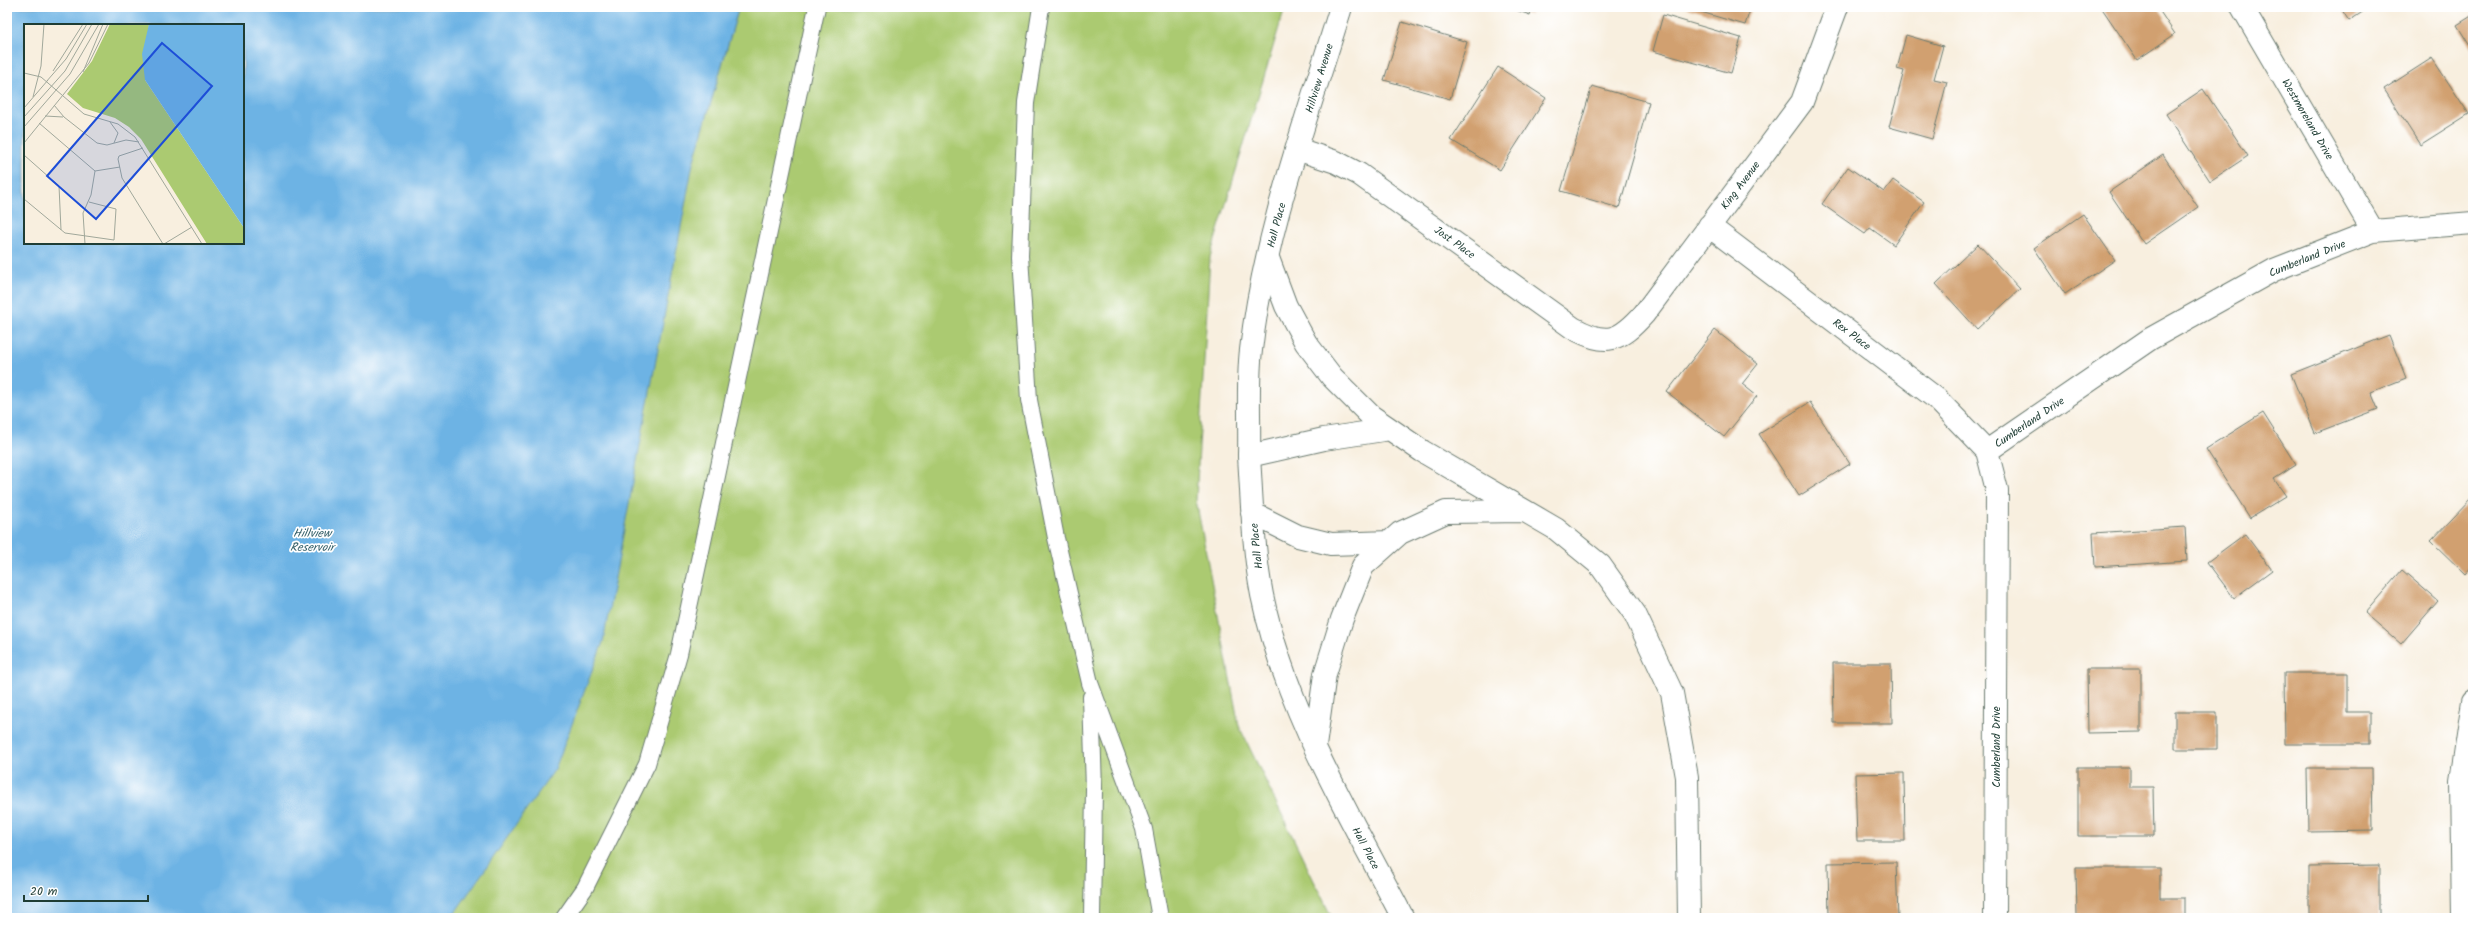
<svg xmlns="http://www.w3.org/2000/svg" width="2480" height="925" viewBox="0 0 2480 925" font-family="Kalam,sans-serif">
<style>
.green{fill:#abca71;stroke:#658452}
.water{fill:#6db3e4;stroke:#46788c;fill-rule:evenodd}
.building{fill:#d1a06f}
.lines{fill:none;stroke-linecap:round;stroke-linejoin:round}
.lane-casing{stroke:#6b7b70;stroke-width:18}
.street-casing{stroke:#6b7b70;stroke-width:24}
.secondary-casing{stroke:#6b7b70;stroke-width:24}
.lane{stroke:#fff;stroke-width:16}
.street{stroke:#fff;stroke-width:22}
.secondary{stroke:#fff;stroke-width:22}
.labels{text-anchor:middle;stroke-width:3.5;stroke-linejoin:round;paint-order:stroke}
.street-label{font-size:11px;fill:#1f3d34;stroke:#fff}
.water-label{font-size:12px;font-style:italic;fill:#366069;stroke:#fff}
.inset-road{fill:none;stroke:#a1a89b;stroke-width:1}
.view{fill:#1d4ed8;fill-opacity:0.15;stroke:#1d4ed8;stroke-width:2}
.inset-edge{fill:none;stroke:#1f3d34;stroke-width:2}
</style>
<rect width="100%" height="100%" fill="#fff"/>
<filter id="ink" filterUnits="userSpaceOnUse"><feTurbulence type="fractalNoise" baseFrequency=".025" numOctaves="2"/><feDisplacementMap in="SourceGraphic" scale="8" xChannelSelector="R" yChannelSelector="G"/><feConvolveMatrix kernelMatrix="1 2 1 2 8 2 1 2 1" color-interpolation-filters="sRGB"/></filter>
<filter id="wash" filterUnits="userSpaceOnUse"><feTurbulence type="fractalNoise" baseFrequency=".012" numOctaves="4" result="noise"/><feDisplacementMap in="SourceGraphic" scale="16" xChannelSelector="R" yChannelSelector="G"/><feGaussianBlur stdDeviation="0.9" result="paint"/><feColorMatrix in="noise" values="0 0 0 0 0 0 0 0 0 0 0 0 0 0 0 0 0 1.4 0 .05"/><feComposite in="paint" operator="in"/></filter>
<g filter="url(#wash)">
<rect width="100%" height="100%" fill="#f8efdf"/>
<path class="green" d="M739,7H1285L1210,257L1196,500L1239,726L1332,918H448L456,911L693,163Z"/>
<path class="water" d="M7,7H739L693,163L603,642L555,769L456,911L448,918H7ZM25,25H243V243H25Z"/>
<g id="blocks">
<path class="building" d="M1507,7H1532L1530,15Z
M1684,7H1751L1745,25Z
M2101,7H2157L2175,34L2137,60Z
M2340,7H2370L2349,21Z
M1663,15L1741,38L1731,73L1653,51Z
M2473,15V51L2457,25Z
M1402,22L1467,42L1450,99L1384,80Z
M1906,35L1943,46L1934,79L1947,82L1932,139L1889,127L1904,71L1897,69Z
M2432,58L2469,114L2420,145L2384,89Z
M1498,67L1546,98L1500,170L1451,140Z
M1592,86L1649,102L1619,208L1561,191Z
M2203,89L2248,156L2210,181L2166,114Z
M2163,155L2198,207L2144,244L2109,192Z
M1848,167L1884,192L1893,180L1924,202L1894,245L1870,228L1865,234L1822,204Z
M2083,214L2115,260L2065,294L2034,248Z
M1978,244L2020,289L1977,329L1936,284Z
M1715,330L1758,364L1742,384L1757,396L1724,437L1667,392Z
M2389,335L2406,378L2371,392L2378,409L2315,433L2291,374Z
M1810,402L1850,464L1799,496L1759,434Z
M2263,413L2296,465L2274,479L2286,496L2250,518L2206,449Z
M2473,497V565L2465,574L2431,541Z
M2185,527L2187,561L2095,567L2093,533Z
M2245,534L2272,570L2234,598L2207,562Z
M2402,570L2438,601L2401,644L2365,613Z
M1833,663H1891L1892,723H1834Z
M2087,669H2141V732L2088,733Z
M2284,673H2347V712H2370V744H2285Z
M2175,712H2217V749H2175Z
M2078,767H2130V787H2153L2154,836H2078Z
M2307,768H2372L2373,830L2308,831Z
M1904,773L1905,841H1857L1855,774Z
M1896,862L1898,918H1829L1828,863Z
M2379,865V918H2309V866Z
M2076,868H2160V898H2184V918H2077Z"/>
</g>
</g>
<g filter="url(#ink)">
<use href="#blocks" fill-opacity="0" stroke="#6b7b70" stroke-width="1"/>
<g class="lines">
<defs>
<path id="lane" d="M1041,7L1026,103L1020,256L1029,400L1056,538L1090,683L1144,829L1160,918
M1091,697L1094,789L1092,918
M564,918L585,888L647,764L679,654L817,7"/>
<path id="street" d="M2242,7L2373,231
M1297,149L1336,162L1359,174L1573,328C1606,346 1619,342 1644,314L1802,102L1837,7
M1709,226L1937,399L1987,451
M1987,451L2150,339L2274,270L2373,231L2473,223
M1987,451L1997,490L1995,918
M1249,456C1250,421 1247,384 1251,350C1264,234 1307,118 1341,7
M2463,918L2461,781L2473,701"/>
<path id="secondary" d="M1268,258L1286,306L1306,343L1332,377L1371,416L1422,451L1556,529L1600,565L1635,614L1672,693L1687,777L1689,918
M1390,429L1324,439L1249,456C1252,502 1253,549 1262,595C1286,711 1349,814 1403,918
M1252,513L1298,536L1331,544L1390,542
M1315,746L1325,674L1342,619L1363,566L1400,533L1446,512L1524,511"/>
</defs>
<use href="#lane" class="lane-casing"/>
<use href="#street" class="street-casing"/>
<use href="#secondary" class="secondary-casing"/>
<use href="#lane" class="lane"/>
<use href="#street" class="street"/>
<use href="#secondary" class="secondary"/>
</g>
</g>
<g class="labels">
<g class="street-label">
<text transform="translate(1319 78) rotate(-73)" y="4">Hillview Avenue</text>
<text transform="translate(2308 119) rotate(60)" y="4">Westmoreland Drive</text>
<text transform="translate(1740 185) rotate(-53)" y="4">King Avenue</text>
<text transform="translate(1276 225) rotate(-75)" y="4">Hall Place</text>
<text transform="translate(1455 242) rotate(36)" y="4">Jost Place</text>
<text transform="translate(2307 258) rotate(-22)" y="4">Cumberland Drive</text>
<text transform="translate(1852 334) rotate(37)" y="4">Rex Place</text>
<text transform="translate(2029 422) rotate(-34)" y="4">Cumberland Drive</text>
<text transform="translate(1256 546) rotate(-96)" y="4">Hall Place</text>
<text transform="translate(1996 747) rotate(-90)" y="4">Cumberland Drive</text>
<text transform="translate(1366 848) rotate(62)" y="4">Hall Place</text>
</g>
<g class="water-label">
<text x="312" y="537">Hillview<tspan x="312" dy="14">Reservoir</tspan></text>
</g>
</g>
<g transform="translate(24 24)">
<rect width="220" height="220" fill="#f8efdf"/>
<path d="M86,0H125L121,56L220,204V220H183L117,115L105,103L91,94L59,84L43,70L68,37Z" fill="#abca71"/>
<path d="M125,0H220V204L121,56L118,30Z" fill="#6db3e4"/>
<path class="inset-road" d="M29,47L59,0M59,48L79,0M0,49L17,53L60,90L94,100L111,113L178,220M22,58L42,35L63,0M9,73L17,42L20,0M30,81L40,93L73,119L83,121L102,116L115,118M0,84L24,56M21,92L39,93M0,93L41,47L68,0M86,98L94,109L90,119M15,99L71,147M0,103L46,50L75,0M0,119L65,39L84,0M119,124L95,132L94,135L98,154L139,220M0,131L35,162L37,206M71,147L96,143M0,175L41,209L90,216L92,185L65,178M61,220L59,189L67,171L71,147M140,220L168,203"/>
<path class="view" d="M138,19L188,62L72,195L23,152Z"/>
<rect width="220" height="220" class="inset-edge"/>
</g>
<rect width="2480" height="925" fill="none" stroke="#fff" stroke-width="24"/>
<path d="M24 895v6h124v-6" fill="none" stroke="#1f3d34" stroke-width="2"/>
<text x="30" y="895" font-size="12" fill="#1f3d34" stroke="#ffffff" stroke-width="3" paint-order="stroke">20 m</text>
</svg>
